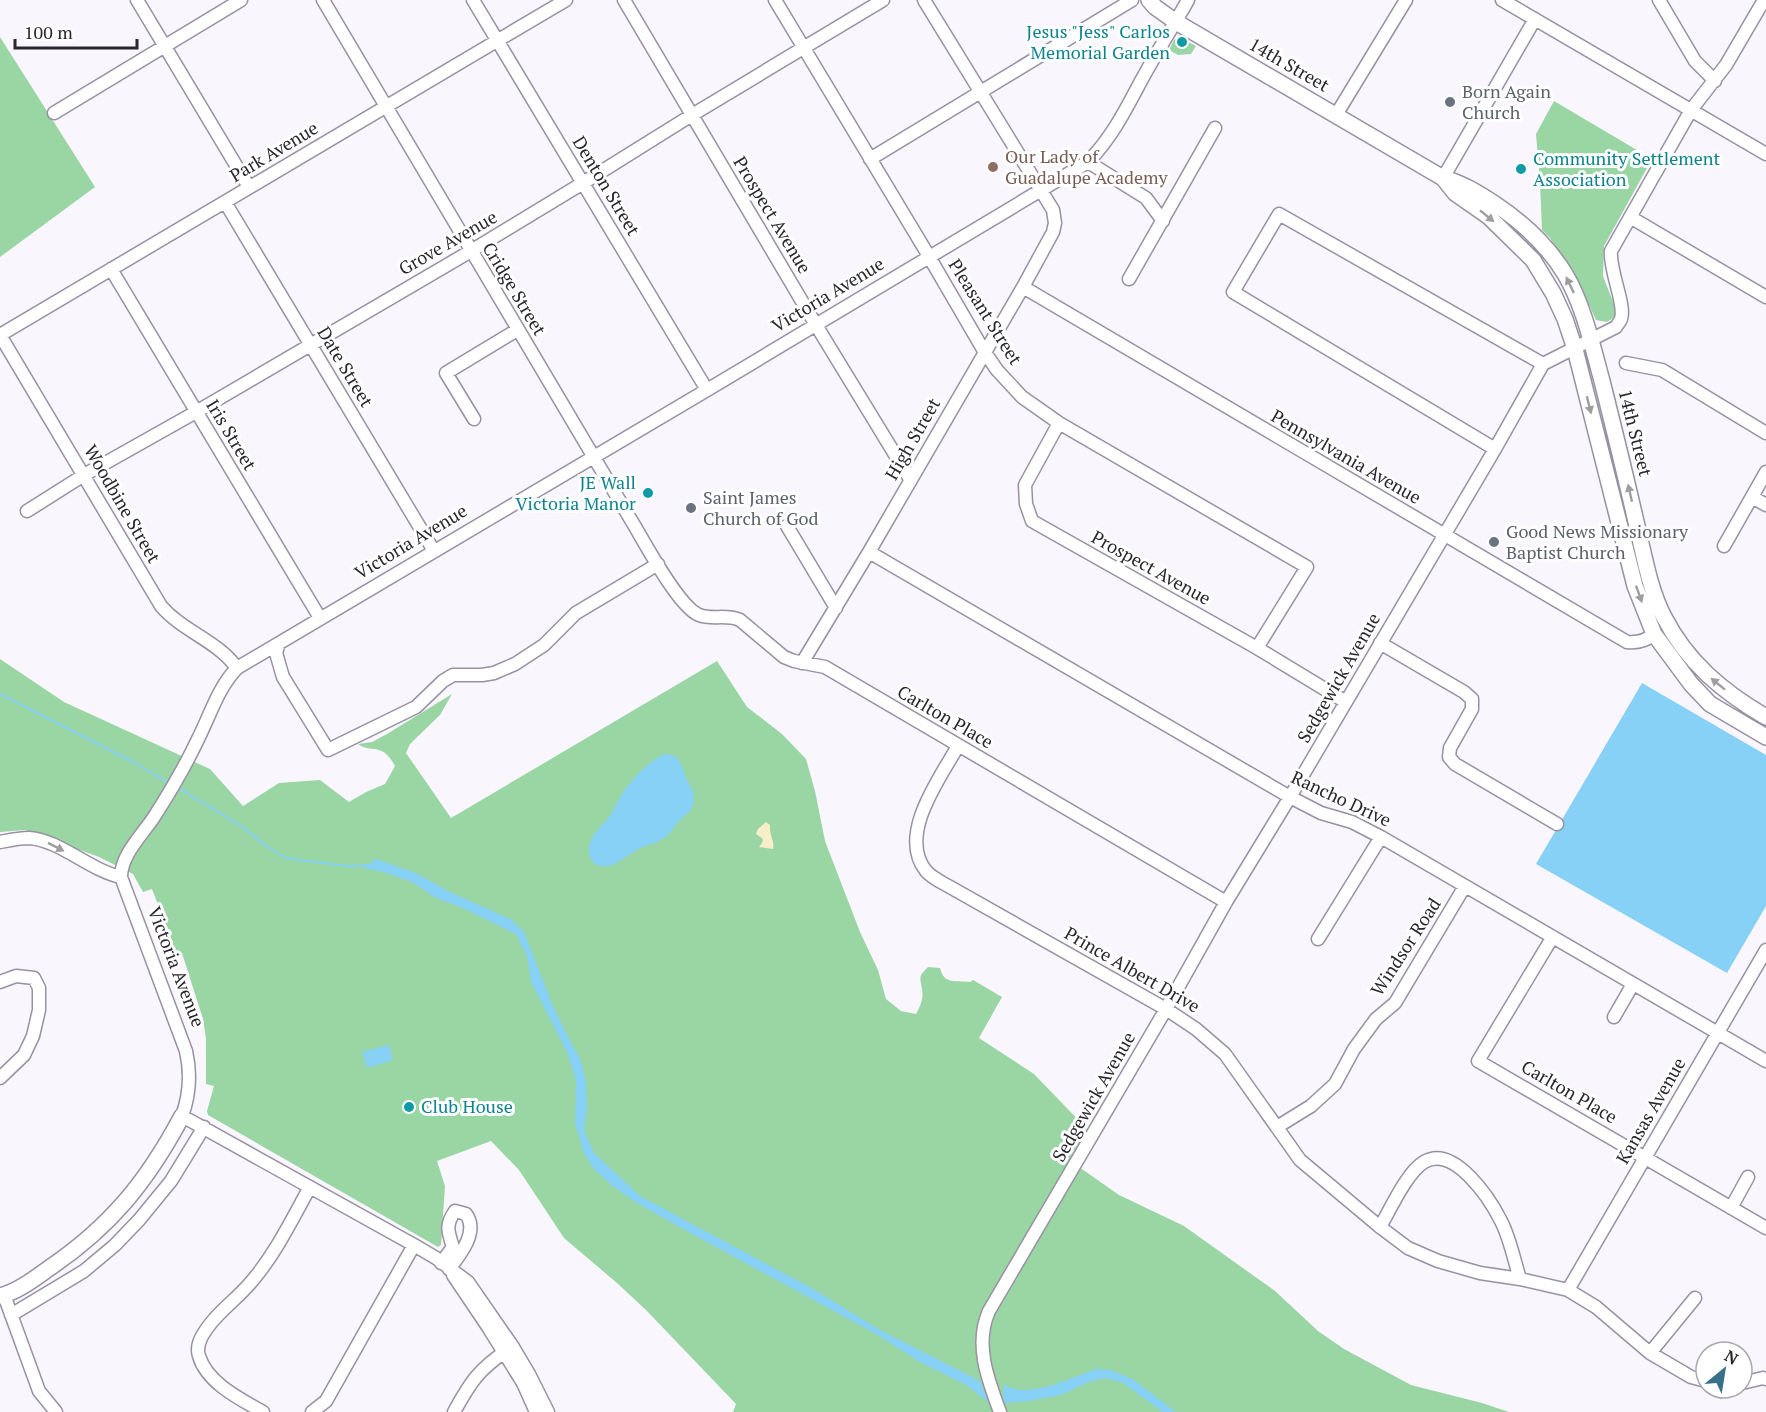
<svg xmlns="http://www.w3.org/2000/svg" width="1766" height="1412" viewBox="0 0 1766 1412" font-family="'PT Serif',serif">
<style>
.green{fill:#9ad5a4}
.sand{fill:#f8eec8}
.water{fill:#87d0f6}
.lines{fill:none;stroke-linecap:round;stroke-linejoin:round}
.stream{stroke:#87d0f6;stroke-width:2}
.minor-casing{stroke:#9891a3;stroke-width:15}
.major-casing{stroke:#9891a3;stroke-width:18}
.minor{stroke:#fff;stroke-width:12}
.major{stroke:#fff;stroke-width:15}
.oneway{fill:#9f9da0}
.culture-dot{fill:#0f9aa8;stroke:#fff;stroke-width:2}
.worship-dot{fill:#6b7280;stroke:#fff;stroke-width:2}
.education-dot{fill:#8d6e63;stroke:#fff;stroke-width:2}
.labels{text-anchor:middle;stroke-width:6;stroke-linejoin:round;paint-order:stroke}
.culture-label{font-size:18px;fill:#0d838f;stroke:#fff;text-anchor:end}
.street-label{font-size:18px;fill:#29262d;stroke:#fff}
.worship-label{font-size:18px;fill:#5b616d;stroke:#fff;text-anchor:start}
.education-label{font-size:18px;fill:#785e54;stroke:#fff;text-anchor:start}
</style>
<rect width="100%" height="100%" fill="#f9f6fd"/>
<path class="green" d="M0,37L95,187L0,257Z
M1179,37L1196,46L1191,54L1178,55L1169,50L1174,40Z
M1554,101L1652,159L1604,246L1603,276L1615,307V317L1607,322L1596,320L1580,285L1550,238L1542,230L1540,182L1536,134Z
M0,659L64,702L210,769L243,806L279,783L320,780L349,802L366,792L385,784L395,766C382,741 371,754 358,744L372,742L387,734L452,694L440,715L410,744L406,753L451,818L717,661L747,707L782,734L806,759L815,791L825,841L860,932L878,970L886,999L901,1011L916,1014C920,1007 924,998 922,989C920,977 918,977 928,967L940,968C944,985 955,980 970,982L973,980L1002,997L979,1038L1034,1074L1087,1129L1069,1160L1119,1195L1184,1226L1275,1291L1318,1331L1344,1349L1411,1385L1482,1403L1509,1412H733L736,1404L646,1310L617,1283L564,1238L519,1170L491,1141L437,1161L445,1186L441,1245L438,1247L208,1115L207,1111L214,1086L206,1084V1039L203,1019L182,953C160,949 157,933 150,914L160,910L152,889L143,892L133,874L99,857L25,830L0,832Z"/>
<path class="sand" d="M766,822L770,825C769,835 775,841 773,849L759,847L762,843L763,839L756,834L758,829Z"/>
<path class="water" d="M1642,683L1766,755V906L1727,973L1536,864Z
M665,754C679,754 681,764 685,775C689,787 697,790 693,805C691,812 686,814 681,819C675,824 672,832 666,837C657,844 647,844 637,850C623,857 613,871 596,865C591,860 588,855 589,848C590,835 602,826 609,817C615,809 618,800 623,792C631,780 652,758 665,754Z
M373,858L416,873L450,892L512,920L524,932L553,1006L570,1041L581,1060L586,1082L587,1109L584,1131L594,1153L640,1196L815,1290L880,1330L980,1381L988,1402L966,1385L918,1361L876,1334L692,1234L637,1203L611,1185L593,1168L583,1151L575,1123L576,1081L567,1052L531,982L527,956L516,934L458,906L436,898L412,882L380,871L362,868L374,861Z
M389,1045L393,1060L367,1068L362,1052Z
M1096,1369L1111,1370L1134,1380L1176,1412H1163L1123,1383L1106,1378L1089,1382L1061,1395L1029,1401L1003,1403L1004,1384C1025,1401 1073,1377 1096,1369Z"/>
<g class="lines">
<path class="stream" d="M0,694L135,763L169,783
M177,787L241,826L265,845L285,858L347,866L371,865"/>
<defs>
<path id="minor" d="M137,0L249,187
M323,0L634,525C646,545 679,607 699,615C712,620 726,614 740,620L784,657L794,661L825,667L1226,902
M473,0L707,390
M624,0L816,325L910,479
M775,0L924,248L984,351L997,370L1022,397L1059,423L1307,567L1257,648
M1502,0L1766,154
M1659,0L1695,61L1715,81
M54,113L241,0
M1336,115L1406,0
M870,159L1132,0
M1088,162L1146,198L1163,221
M1443,178L1535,19
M225,202L434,551
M1630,217L1766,297
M111,269L320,618
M1129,279L1215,128
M1023,287L1627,642C1637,643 1646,641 1654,634
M0,335L566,0
M0,335L161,606C182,631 218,641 237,668
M1626,363L1662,370L1766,433
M474,419L446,373L517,330
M1059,423L1025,485L1026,504L1032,521L1257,648L1346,702
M1495,449L1233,292L1279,214L1543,364
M1752,497L1766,505
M27,511L84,475L196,412L471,251L583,183L692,115L883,0
M787,526L836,608
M1724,546L1766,472
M869,552L1290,797L1321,813L1352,822L1381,837L1766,1061
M279,643L276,653L283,677L328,750L416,707L443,681L453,675H482L494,673L515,664L544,645L576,613L658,564
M1380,643L1464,692L1472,699V709L1450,748L1449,757L1455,764L1557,824
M802,663L869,552L1023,287L1053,232L1055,223L1053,210L924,0
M958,746C940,778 897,835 926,871C932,878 943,883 950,887L1166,1009L1196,1029L1225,1054L1300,1160L1380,1227L1408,1248L1438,1261L1480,1273L1520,1279L1568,1290L1596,1307L1650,1353L1691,1377L1706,1381
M0,842C10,840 19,838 29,838C60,840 89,870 121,877
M1552,938L1478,1061L1766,1228
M1318,939L1381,837
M0,982L16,976L34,978L39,988V1010L33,1036L24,1055L0,1078
M1614,1017L1633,984
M1277,1127L1311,1106L1335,1084L1354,1049L1376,1019L1395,1003L1465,886
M1731,1208L1748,1177
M1380,1227C1390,1210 1407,1172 1424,1162C1454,1144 1490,1199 1501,1221C1510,1238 1514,1260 1520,1279
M441,1263L453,1247C448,1232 445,1225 455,1211L466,1214C479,1232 460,1255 449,1269
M453,1275L488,1327L523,1383L536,1412
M1568,1290L1766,950
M4,1295L39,1391L56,1412
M11,1315L84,1271L115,1245L139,1220L171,1181L204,1127
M1650,1353L1695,1298
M1742,1383L1763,1378L1766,1379
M263,1412C240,1399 207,1383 199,1356C195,1344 204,1332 211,1323C223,1308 240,1296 252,1281C276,1253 292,1219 310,1187
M312,1412L326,1401L414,1245
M454,1412C471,1381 479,1369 509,1349
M548,1412L529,1374L513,1347L468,1282L436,1258L414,1245L182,1116C190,1094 191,1073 186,1051L121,877C121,855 142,835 154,817C170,792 186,765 199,737C211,713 218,688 237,668L707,390L1088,162C1112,137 1125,111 1141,81C1156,53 1173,27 1188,0
M1000,1412C988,1380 974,1344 989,1311L1166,1009L1226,902L1290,797L1495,449L1543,364L1616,327C1617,325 1620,322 1621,319C1626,305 1609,270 1611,251L1691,110L1726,65L1764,0"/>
<path id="major" d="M1149,0L1155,7L1176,22L1443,178C1462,183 1478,193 1495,204C1522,222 1548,246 1565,274C1584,306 1592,345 1602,381C1614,429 1626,478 1637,526C1644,555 1650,591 1664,617C1687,662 1723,692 1766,717
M1443,178L1455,193L1488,216L1533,260L1553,293L1565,319L1575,349L1635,586L1654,634L1691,684L1710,704L1766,737
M0,1296C17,1292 34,1279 48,1269C110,1227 147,1182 182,1116"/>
</defs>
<use href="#minor" class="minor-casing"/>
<use href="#major" class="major-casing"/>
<use href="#minor" class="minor"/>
<use href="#major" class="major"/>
</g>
<defs><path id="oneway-solid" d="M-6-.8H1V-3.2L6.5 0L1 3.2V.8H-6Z" transform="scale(1.5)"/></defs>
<g class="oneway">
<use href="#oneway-solid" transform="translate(1487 216) rotate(39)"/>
<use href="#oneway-solid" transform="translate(1570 285) rotate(-116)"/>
<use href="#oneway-solid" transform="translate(1589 405) rotate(76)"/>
<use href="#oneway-solid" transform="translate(1630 493) rotate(-103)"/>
<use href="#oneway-solid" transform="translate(1639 594) rotate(70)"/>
<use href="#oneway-solid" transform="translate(1718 684) rotate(-141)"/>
<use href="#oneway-solid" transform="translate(56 847) rotate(27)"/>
</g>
<g class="culture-dot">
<circle cx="1182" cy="42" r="6"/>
<circle cx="1521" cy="169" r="6"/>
<circle cx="648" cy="493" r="6"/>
<circle cx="409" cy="1107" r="6"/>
</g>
<g class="worship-dot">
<circle cx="1450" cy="102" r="6"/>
<circle cx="691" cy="508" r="6"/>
<circle cx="1494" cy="542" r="6"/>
</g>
<circle class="education-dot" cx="993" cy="167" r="6"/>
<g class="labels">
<g class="culture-label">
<text x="1170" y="38">Jesus "Jess" Carlos<tspan x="1170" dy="21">Memorial Garden</tspan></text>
<text x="1533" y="165" text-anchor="start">Community Settlement<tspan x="1533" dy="21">Association</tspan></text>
<text x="636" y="489">JE Wall<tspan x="636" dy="21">Victoria Manor</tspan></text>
<text x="421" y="1113" text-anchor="start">Club House</text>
</g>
<g class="street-label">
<text transform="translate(1289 65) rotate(30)" y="6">14th Street</text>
<text transform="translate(274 152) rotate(-31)" y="6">Park Avenue</text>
<text transform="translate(606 186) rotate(59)" y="6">Denton Street</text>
<text transform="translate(772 215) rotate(59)" y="6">Prospect Avenue</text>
<text transform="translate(448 243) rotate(-30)" y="6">Grove Avenue</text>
<text transform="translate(514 289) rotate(59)" y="6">Cridge Street</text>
<text transform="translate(828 295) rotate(-31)" y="6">Victoria Avenue</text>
<text transform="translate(985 312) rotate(58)" y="6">Pleasant Street</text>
<text transform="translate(345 367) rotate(59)" y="6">Date Street</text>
<text transform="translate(1635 433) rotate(76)" y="6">14th Street</text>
<text transform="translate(231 435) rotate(59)" y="6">Iris Street</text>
<text transform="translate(913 439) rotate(-60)" y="6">High Street</text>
<text transform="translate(1346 457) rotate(30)" y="6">Pennsylvania Avenue</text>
<text transform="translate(122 504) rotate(60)" y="6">Woodbine Street</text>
<text transform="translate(411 542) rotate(-31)" y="6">Victoria Avenue</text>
<text transform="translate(1151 568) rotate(29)" y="6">Prospect Avenue</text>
<text transform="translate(1339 678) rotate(-60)" y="6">Sedgewick Avenue</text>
<text transform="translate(945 717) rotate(30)" y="6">Carlton Place</text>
<text transform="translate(1341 799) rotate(25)" y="6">Rancho Drive</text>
<text transform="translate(1406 947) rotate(-57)" y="6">Windsor Road</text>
<text transform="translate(176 967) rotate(69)" y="6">Victoria Avenue</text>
<text transform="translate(1132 970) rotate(30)" y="6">Prince Albert Drive</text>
<text transform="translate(1569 1092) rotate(30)" y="6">Carlton Place</text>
<text transform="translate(1094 1097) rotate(-60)" y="6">Sedgewick Avenue</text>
<text transform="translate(1651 1111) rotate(-60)" y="6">Kansas Avenue</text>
</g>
<g class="worship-label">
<text x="1462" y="98">Born Again<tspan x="1462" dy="21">Church</tspan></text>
<text x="703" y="504">Saint James<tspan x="703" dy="21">Church of God</tspan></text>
<text x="1506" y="538">Good News Missionary<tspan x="1506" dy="21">Baptist Church</tspan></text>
</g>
<g class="education-label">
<text x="1005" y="163">Our Lady of<tspan x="1005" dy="21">Guadalupe Academy</tspan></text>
</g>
</g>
<g transform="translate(1724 1370) rotate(30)"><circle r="28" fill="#ffffff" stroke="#a9a8ab" stroke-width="1.5"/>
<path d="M0-4.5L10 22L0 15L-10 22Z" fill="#377089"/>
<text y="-9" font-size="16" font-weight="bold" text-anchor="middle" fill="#29262d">N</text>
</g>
<path d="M15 39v9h122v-9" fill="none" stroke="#29262d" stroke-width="3"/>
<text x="24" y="39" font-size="18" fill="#29262d" stroke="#ffffff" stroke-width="4.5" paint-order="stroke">100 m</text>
</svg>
